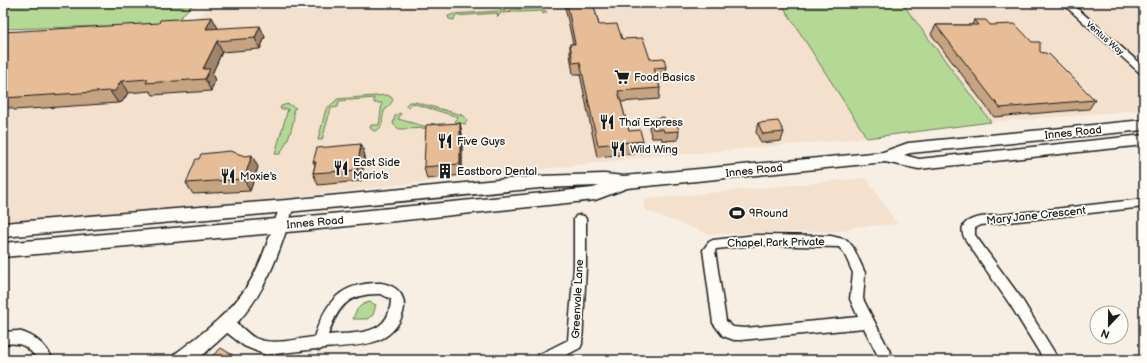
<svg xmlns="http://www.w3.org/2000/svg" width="1147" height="363" viewBox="0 0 1147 363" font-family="'Balsamiq Sans',sans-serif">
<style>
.built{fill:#f3e0cd}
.green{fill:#b3d995;stroke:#687a58}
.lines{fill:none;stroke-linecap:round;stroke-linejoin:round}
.minor-casing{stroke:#1c1c1c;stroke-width:3}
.tertiary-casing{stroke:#1c1c1c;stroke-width:3}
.secondary-casing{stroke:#1c1c1c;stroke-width:3}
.minor{fill:#fdfcf7;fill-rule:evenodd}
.tertiary{fill:#fdfcf7;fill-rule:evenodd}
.secondary{fill:#fdfcf7;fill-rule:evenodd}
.wall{fill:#c6a381;stroke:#1c1c1c}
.shaded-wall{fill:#a18469;stroke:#1c1c1c}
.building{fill:#e6bd96;stroke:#1c1c1c}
.labels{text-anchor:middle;stroke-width:3.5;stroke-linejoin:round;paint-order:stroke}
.far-street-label{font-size:9px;fill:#1c1c1c;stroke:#fdfcf7}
.poi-label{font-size:11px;fill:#1c1c1c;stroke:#fdfcf7;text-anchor:start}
.street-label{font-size:11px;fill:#1c1c1c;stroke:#fdfcf7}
</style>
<rect width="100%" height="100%" fill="#f8efe4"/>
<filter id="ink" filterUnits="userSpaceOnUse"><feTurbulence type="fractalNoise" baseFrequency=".025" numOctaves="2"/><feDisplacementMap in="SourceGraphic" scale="8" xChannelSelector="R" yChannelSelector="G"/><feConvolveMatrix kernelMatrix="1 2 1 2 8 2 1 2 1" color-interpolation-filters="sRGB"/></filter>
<g filter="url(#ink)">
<path class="built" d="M218,3H781L867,138L649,157L121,216L3,224V36L193,19Z
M902,3H1071L1074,6L1144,5V110L991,122Z
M866,178L897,224L854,227L843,231L708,234L645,210L644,199Z"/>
<path class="green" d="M3,3H196L190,7L179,19L154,25L3,29Z
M781,3H902L991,122L867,138Z
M541,8L547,12L543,14L542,11L500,13L498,17L497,13L455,16L454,20L449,19L448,16L454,14Z
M387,95L391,97L393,100C391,104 388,106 385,110C380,118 386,129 374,131L370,128L371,125H379L382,103H374V98L339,101L338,107L331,108L322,140H318L326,109L337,100V99Z
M409,102H415L462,115L467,120L465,124L455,122L458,117L412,103L409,107L405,106Z
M288,104L296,108L293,110C297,120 286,145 280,154H275L288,109H280L281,106Z
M400,113L401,114L398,119L427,127L432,123L437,125L435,128L399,129L393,124L395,116Z
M370,302L376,305L373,315L367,319H353C356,309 360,304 370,302Z"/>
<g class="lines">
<defs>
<path id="minor" d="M1062,3H1071L1144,67V75L1141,74Z
M1144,199V207L981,225L975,228V235L1021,298L1059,360H1044L1011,306L965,239C957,224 969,219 981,217Z
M580,215L584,216L586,219V267L582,344L580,348L557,360H536L538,355L568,340L574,267V219L576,216Z
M756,235L831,236L847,240L853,247L865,273L863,299L894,360H880L864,328L741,340H734L723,336L713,323L703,250L709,242L713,240ZM756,245L839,247L844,253L853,273L850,299L858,317L745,328L733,327L726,321L715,251L716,249Z
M381,283C418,289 405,329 379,340C367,346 338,347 324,348L319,350L316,349L266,355L244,346L221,328L219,324L221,320C234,315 245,333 255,338C273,346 296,339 314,337C326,301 341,282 381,283ZM381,294L391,299C390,337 357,332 328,335C338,306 348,293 381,294Z
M18,331C34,335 46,345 53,360H38C27,345 21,342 3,344V332Z"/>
<path id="tertiary" d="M287,201L292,202L294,206C276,263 263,304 215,344C210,348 201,359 193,360C187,361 179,360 172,360L175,354C203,333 233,311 251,280C264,257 271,231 280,206L282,202Z"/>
<path id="secondary" d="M1144,120V130L910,153L904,155L919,159L1144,135V145L919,169L885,162L627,188L595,200L310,230L3,257V243L310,216L593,188L599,186L540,188L287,212L3,237V223L287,200L540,176L604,174L624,176L883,152L908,143Z"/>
</defs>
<use href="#minor" class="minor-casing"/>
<use href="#tertiary" class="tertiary-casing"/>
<use href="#secondary" class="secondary-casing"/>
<use href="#minor" class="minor"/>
<use href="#tertiary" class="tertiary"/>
<use href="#secondary" class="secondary"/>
</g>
<path class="wall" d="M565,3H593L599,25L650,59L666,67L664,79H657L660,88L659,99L621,102L629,131L643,141L642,153L597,157L580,74H573L570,55V44H573L565,7Z
M974,20L990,25L1095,100L1089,109L994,117L931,34L936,25H972Z
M218,28L217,29L265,37L260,49L222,52L212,74L215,80L211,91L153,95L150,91L128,93L122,102L118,103L14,110L12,108H3V32Z
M650,119L665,121L679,131L678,140L662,141V138H652L649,128Z
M460,123L462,134V175L427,179L424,167Z
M758,123L784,132L781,141L761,143L756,132Z
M361,144L365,156L361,181L318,185L313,173L315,165L313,162Z
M258,167L250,191L193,194L186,183Z"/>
<path class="shaded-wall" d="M212,17L218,28L211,41L206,29Z
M260,26L265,37L260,49L255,38Z
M217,41L222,52L212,74L215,80L211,91L205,79L203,69Z
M121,81L128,93L122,102L118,103L110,91Z
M460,123L462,134V175L460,164Z
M361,144L365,156L361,181L357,170Z
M252,155L258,167L250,191L244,179Z
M234,356L237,360H230Z"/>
<path class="building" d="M567,3H593L599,25L617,24L622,39L643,38L650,59L664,58L666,67L654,68L660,88L618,91L629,131L640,130L643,141L598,145L580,62L573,63L570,44H575Z
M212,17L206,29L260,26L255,38L217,41L203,69H210L205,79L146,83L148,79L121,81L115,91H110L4,98L7,96H3V32L159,23L160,20Z
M974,20H986L990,25L1015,24L1032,42H1040V52L1049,54L1095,100L1000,108L936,25H978Z
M664,117L665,121L676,120L679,131L664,132L663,129H653L650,119Z
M778,121L784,132L763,134L758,123Z
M460,123V164L424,167L426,125Z
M361,144L357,170L313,173L316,162H313L317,148Z
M230,151L245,156L252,155L244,179L186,183L196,159H199L201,154Z
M221,348L234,356L230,360H210L209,359Z"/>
</g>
<defs>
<symbol id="supermarket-bare" viewBox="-9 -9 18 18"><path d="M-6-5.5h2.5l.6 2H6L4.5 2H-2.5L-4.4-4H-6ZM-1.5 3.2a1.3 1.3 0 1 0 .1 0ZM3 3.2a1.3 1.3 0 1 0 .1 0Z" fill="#1c1c1c" stroke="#fdfcf7" stroke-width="2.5" paint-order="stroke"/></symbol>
<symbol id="restaurant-bare" viewBox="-9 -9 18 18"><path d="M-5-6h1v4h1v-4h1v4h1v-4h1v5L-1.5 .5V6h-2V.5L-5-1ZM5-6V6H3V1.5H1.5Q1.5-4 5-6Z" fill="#1c1c1c" stroke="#fdfcf7" stroke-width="2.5" paint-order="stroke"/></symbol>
<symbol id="building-bare" viewBox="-9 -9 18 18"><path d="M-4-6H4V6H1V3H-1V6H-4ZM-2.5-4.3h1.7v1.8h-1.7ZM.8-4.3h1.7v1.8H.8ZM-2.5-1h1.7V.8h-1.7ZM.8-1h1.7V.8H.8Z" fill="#1c1c1c" stroke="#fdfcf7" stroke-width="2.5" paint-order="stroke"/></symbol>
<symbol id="stadium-bare" viewBox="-9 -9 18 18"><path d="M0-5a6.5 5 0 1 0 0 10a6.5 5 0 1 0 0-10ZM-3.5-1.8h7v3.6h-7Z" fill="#1c1c1c" stroke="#fdfcf7" stroke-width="2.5" paint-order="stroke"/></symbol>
</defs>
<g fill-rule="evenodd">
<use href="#supermarket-bare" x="611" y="66" width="22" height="22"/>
<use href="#restaurant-bare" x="596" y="111" width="22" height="22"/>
<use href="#restaurant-bare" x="434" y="130" width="22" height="22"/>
<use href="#restaurant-bare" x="607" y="138" width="22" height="22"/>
<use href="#restaurant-bare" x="330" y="157" width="22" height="22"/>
<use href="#building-bare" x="434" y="160" width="22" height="22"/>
<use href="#restaurant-bare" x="217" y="165" width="22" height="22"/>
<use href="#stadium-bare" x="726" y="202" width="22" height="22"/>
</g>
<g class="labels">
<g class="far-street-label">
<text transform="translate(1105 38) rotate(41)" y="3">Ventus Way</text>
</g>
<g class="poi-label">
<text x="634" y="81">Food Basics</text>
<text x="619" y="126">Thaï Express</text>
<text x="457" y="145">Five Guys</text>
<text x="630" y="153">Wild Wing</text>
<text x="353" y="166">East Side<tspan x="353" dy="13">Mario's</tspan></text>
<text x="457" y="175">Eastboro Dental</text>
<text x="240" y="180">Moxie's</text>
<text x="749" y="217">9Round</text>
</g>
<g class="street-label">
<text transform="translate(1073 132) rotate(-6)" y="4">Innes Road</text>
<text transform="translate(754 170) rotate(-6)" y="4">Innes Road</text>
<text transform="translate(1036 215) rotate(-6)" y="4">Mary Jane Crescent</text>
<text transform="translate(315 222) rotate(-5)" y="4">Innes Road</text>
<text transform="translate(776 242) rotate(-1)" y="4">Chapel Park Private</text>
<text transform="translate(577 299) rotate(-87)" y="4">Greenvale Lane</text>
</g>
</g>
<rect width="1147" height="363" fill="none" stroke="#fdfcf7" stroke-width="16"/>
<rect x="8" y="8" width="1131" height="347" fill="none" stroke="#1c1c1c" stroke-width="1.5" filter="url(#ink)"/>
<g transform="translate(1109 325) rotate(202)"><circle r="19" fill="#fdfcf7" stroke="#a3a29f"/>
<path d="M0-3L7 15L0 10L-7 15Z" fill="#1c1c1c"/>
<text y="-6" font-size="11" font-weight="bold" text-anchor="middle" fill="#1c1c1c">N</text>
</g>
</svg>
